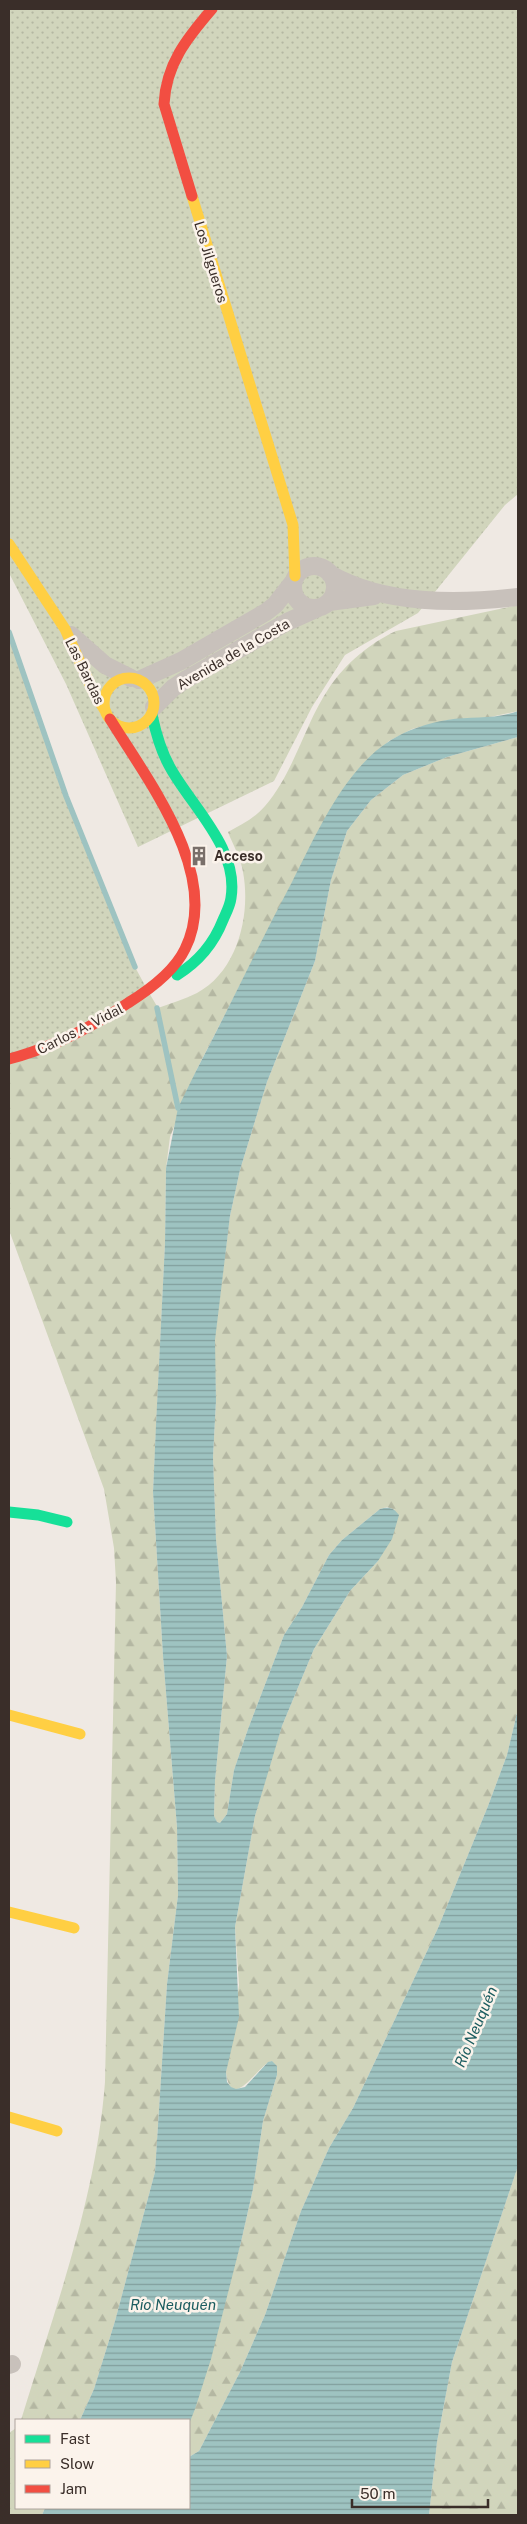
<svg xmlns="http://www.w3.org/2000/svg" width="527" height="2524" viewBox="0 0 527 2524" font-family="'Public Sans',sans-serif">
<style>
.grass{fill:url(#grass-dots)}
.forest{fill:url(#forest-firs)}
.water{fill:url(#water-rules)}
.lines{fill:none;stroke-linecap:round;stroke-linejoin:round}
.stream{stroke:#9ec3c1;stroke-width:5.5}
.street{stroke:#c8c1bb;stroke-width:18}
.fast{stroke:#16e098;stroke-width:11}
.slow{stroke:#ffcf43;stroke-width:11}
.jam{stroke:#f24e42;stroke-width:11}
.labels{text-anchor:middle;stroke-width:5;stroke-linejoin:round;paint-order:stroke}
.street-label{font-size:14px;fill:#3a2e29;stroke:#fbf3eb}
.poi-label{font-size:14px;font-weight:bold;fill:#3a2e29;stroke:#fbf3eb;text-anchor:start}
.water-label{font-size:15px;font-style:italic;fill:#1b5c5f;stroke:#fbf3eb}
</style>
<defs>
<pattern id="grass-dots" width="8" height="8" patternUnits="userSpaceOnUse" patternTransform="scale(1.25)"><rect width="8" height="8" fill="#d1d5bc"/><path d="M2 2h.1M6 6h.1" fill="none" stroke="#b4b7a2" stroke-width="1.8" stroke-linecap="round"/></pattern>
<pattern id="forest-firs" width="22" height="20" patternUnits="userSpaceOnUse" patternTransform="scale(1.25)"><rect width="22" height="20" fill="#d1d5bc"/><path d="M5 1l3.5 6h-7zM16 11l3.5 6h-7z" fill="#b4b7a2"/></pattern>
<pattern id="water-rules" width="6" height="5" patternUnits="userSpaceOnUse" patternTransform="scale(1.25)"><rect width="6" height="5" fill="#9ec3c1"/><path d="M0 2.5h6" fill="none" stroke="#829f9d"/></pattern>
</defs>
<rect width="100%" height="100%" fill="#efe9e3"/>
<path class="grass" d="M9,9H518V494L505,505L418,613L345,655L312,707L274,781L138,847L66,684L9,573Z
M9,632L66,796L135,967L148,991L9,1059Z"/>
<path class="forest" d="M518,605V711L481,719L448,720L412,729L389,741L367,761L310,848L196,1071L170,1137L166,1168L165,1243L153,1492L163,1656L177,1827L178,1895L167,1984L155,2172L115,2321L94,2389L80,2420H21C55,2309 96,2199 105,2082L116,1582L114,1548L104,1489L9,1230V1059L148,991L158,1008C171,1003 185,999 197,993C238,971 251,914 243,872C241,858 233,845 228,832C241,825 255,818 265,806C295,771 304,725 329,688C345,664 370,643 396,631Z
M518,737V1709L507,1755L488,1806L438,1928L353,2108L329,2148L301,2211L265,2315L240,2372L199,2451L189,2457V2424L241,2242L253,2189L263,2121L277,2075L272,2061L269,2062C256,2069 231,2113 226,2072L239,1985L235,1927L255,1816L267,1773L282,1726L314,1649L350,1591L378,1561L395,1510L387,1507L380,1509L342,1540L329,1555L302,1607L284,1635L248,1729L234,1770L227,1814L220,1823L217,1822L214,1816L215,1781L227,1656L216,1539L213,1457L216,1401L214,1340L230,1216L240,1170L267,1082L315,961L331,880L347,831L371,800L403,775L447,757Z
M518,2166V2515H429L437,2442L452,2362Z
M16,2428V2508H45L42,2515H9V2433Z"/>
<path class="water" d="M518,711V737L447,757L403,775L371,800L347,831L331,880L315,961L267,1082L240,1170L230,1216L215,1340L216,1401L213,1457L216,1539L227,1656L215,1781L214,1816L217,1822L220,1823L227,1814L234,1770L248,1729L284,1635L302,1607L329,1555L342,1540L380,1509C389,1506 394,1508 399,1515L392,1539L378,1561L350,1591L314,1649L282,1726L255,1816L235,1927L239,2017L226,2072L227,2082L231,2087L236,2089L245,2087L268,2062L272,2061L277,2066V2075L263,2121L253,2189L241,2242L211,2359L195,2409L189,2424V2420H80L94,2389L115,2321L155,2172L167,1984L178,1895L177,1827L163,1656L153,1492L156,1425L165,1243L166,1168L178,1108L196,1071C229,1008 259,944 292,882C316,835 344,769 391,740C407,730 428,723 447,720C472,716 494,720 518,711Z
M518,1709V2166L452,2362L437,2442L429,2515H42L45,2508H189V2457L199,2451L240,2372L265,2315L301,2211L329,2148L353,2108L438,1928L488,1806L507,1755Z"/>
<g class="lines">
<path class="stream" d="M9,632L66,796L135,967
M157,1008L178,1108"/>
<path class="street" d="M293 587a21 21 0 1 1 42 0a21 21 0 1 1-42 0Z
M330,574C385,605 457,604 518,597
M329,602L374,596
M71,635L105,665L131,678
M139,680L181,661L266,612L275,605L293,582
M154,707L173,688L185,680L287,622L318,608
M9,2365L12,2364"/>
<path class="fast" d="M152,715C156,734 161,752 171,769C193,808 239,849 231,898C230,906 226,913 223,920C214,943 198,962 177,975
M9,1512L38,1515L67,1522"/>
<path class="slow" d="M192,196L293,525L295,576
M9,544L65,629L93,691L106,712
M104 703a25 25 0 1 1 50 0a25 25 0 1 1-50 0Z
M9,1715L80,1734
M9,1912L74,1928
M9,2117L57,2131"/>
<path class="jam" d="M192,196L164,104C166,64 187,38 212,9
M9,1059C51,1048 92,1027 128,1003C149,990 174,972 185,949C222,875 148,781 110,719"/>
</g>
<defs>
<symbol id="building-bare" viewBox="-9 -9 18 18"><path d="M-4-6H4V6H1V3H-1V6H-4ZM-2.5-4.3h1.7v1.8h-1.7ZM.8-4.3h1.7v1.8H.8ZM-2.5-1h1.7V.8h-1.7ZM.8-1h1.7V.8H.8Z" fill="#796f6a" stroke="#fbf3eb" stroke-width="2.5" paint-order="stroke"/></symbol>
</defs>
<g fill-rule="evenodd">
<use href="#building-bare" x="185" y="842" width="28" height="28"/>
</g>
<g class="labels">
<g class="street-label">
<text transform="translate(211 262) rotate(73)" y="5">Los Jilgueros</text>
<text transform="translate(233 654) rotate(-30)" y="5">Avenida de la Costa</text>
<text transform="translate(85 671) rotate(64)" y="5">Las Bardas</text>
<text transform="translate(80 1029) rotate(-27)" y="5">Carlos A. Vidal</text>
</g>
<g class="poi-label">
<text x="214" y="861">Acceso</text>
</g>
<g class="water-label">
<text transform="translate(476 2027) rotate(-67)" y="5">Río Neuquén</text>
<text x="173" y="2310">Río Neuquén</text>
</g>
</g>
<rect width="527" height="2524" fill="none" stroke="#3a2e29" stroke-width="20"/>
<rect x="15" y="2419" width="175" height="90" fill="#fbf3eb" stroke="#aea49d"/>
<rect x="25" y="2435" width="25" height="8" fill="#16e098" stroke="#aea49d"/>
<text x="60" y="2444" font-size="15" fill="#3a2e29">Fast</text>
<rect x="25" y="2460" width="25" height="8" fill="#ffcf43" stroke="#aea49d"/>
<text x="60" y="2469" font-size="15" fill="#3a2e29">Slow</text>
<rect x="25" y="2485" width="25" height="8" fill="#f24e42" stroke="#aea49d"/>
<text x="60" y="2494" font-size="15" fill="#3a2e29">Jam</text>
<path d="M352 2499v8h136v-8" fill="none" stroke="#3a2e29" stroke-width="2.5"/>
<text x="360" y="2499" font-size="15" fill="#3a2e29" stroke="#fbf3eb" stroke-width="4" paint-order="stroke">50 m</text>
</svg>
